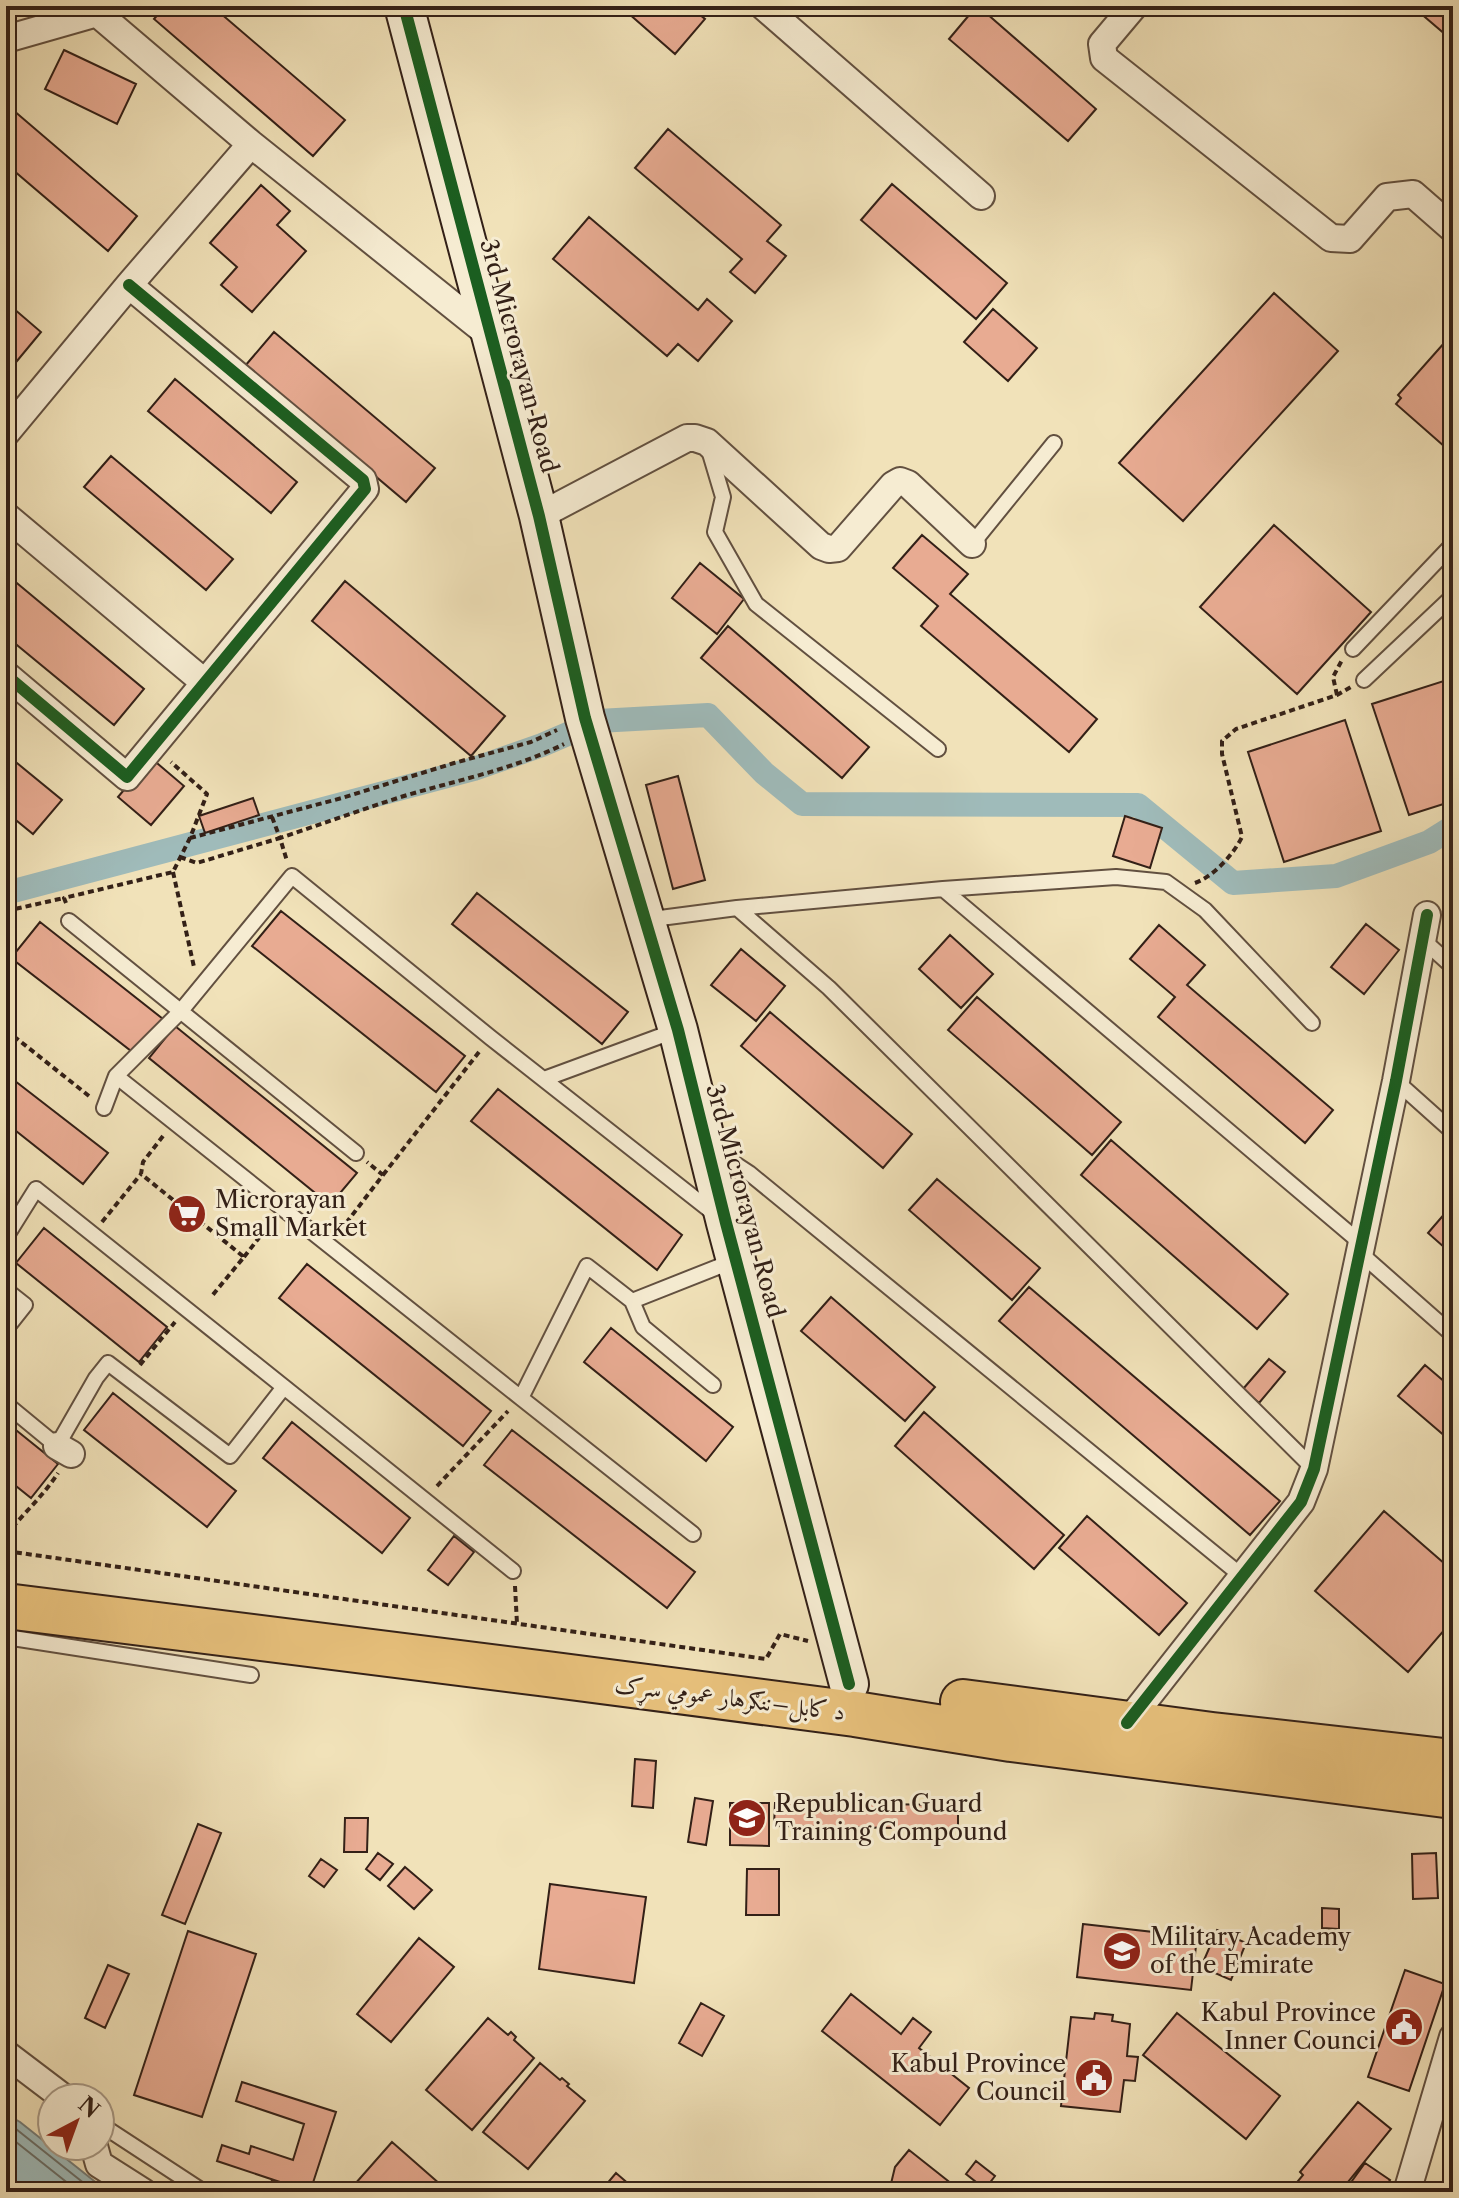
<svg xmlns="http://www.w3.org/2000/svg" width="1459" height="2198" viewBox="0 0 1459 2198" font-family="'Libre Caslon Text',Amiri,serif">
<style>
.water{fill:#9fbbba;stroke:#747d79;stroke-width:2}
.lines{fill:none;stroke-linecap:round;stroke-linejoin:round}
.shore{stroke:#696e68;stroke-width:2}
.canal{stroke:#9fbbba;stroke-width:24}
.building{fill:#e8ab92;stroke:#332017;stroke-width:2}
.lane-casing{stroke:#625040;stroke-width:18}
.street-casing{stroke:#625040;stroke-width:30}
.secondary-casing{stroke:#332017;stroke-width:42}
.highway-casing{stroke:#332017;stroke-width:48}
.path{stroke:#332017;stroke-width:4;stroke-dasharray:6 4;stroke-linecap:butt}
.lane{stroke:#f6ecd2;stroke-width:14}
.street{stroke:#f6ecd2;stroke-width:26}
.secondary{stroke:#f6ecd2;stroke-width:38}
.highway{stroke:#e8c17c;stroke-width:44}
.cycleway-casing{stroke:#f6ecd2;stroke-width:17}
.cycleway{stroke:#1b5e20;stroke-width:12}
.labels{text-anchor:middle;stroke-width:6;stroke-linejoin:round;paint-order:stroke}
.street-label{font-size:24px;fill:#332017;stroke:#f6ecd2}
.poi-label{font-size:24px;fill:#332017;stroke:#f6ecd2;text-anchor:start}
</style>
<rect width="100%" height="100%" fill="#f1e2b9"/>
<filter id="stains"><feTurbulence type="fractalNoise" baseFrequency=".0025" numOctaves="4"/><feColorMatrix values="0 0 0 0 .2 0 0 0 0 .09 0 0 0 0 .02 0 0 0 .5 -.17"/></filter>
<radialGradient id="worn" r=".72"><stop offset=".6" stop-color="#630" stop-opacity="0"/><stop offset="1" stop-color="#630" stop-opacity=".3"/></radialGradient>
<path class="water" d="M6,2114L20,2122L108,2192H6Z"/>
<g class="lines">
<path class="shore" d="M6,2123L16,2129L95,2192
M6,2134L79,2192"/>
<path class="canal" d="M6,893L474,769L542,745L598,721L708,715L764,773L802,804L1138,805L1233,883L1336,876L1429,842L1453,827"/>
</g>
<path class="building" d="M42,6H69L57,19Z
M165,6H212L345,120L313,156L154,19Z
M620,6H689L705,19L675,54Z
M961,6H978L1096,109L1068,141L949,39L970,14Z
M1412,6H1453V41Z
M64,50L136,84L117,124L45,89Z
M6,104L137,216L108,251L6,164Z
M668,129L781,225L767,241L786,256L755,293L730,272L742,259L635,168Z
M892,184L1007,283L976,319L861,220Z
M261,185L290,211L277,225L306,251L252,312L221,285L237,267L210,243Z
M589,217L698,310L707,299L732,321L698,361L678,344L667,356L553,259Z
M1274,293L1338,351L1183,521L1119,463Z
M6,302L41,332L12,367L6,362Z
M993,309L1037,348L1008,381L964,342Z
M274,332L435,468L406,502L245,366Z
M1453,333V454L1396,404L1401,398L1398,395Z
M175,379L297,482L271,513L148,411Z
M111,456L233,559L206,590L84,487Z
M1274,525L1371,612L1297,694L1200,607Z
M922,535L968,574L950,594L1097,719L1069,752L921,626L938,606L893,568Z
M700,563L744,599L717,634L672,598Z
M6,574L144,689L114,725L6,636Z
M345,581L505,716L471,756L312,621Z
M728,626L869,747L842,778L701,658Z
M1453,678V801L1409,815L1372,704Z
M1345,720L1381,831L1284,862L1248,752Z
M6,754L62,800L33,834L6,812Z
M151,758L184,786L151,825L118,797Z
M678,776L705,880L673,889L646,785Z
M253,798L259,815L205,833L199,816Z
M1125,816L1162,828L1150,868L1113,856Z
M477,893L628,1012L602,1044L452,924Z
M281,911L465,1056L436,1092L252,946Z
M40,922L163,1019L135,1054L11,958Z
M1366,924L1399,950L1364,994L1331,967Z
M1159,925L1205,965L1187,985L1333,1110L1305,1143L1158,1017L1175,997L1130,959Z
M950,935L993,974L961,1008L919,969Z
M741,949L785,986L756,1021L711,985Z
M977,997L1121,1122L1092,1155L948,1030Z
M770,1012L912,1134L883,1168L741,1046Z
M175,1026L357,1173L330,1205L149,1058Z
M6,1074L108,1153L83,1184L6,1123Z
M498,1089L682,1235L657,1270L471,1121Z
M1111,1140L1288,1294L1257,1329L1081,1175Z
M937,1179L1040,1268L1012,1300L909,1210Z
M1453,1204V1255L1428,1233Z
M44,1228L167,1327L139,1362L16,1263Z
M307,1264L491,1411L463,1446L279,1298Z
M1029,1287L1280,1501L1250,1535L999,1321Z
M831,1297L935,1387L905,1421L801,1331Z
M611,1328L733,1427L706,1461L584,1362Z
M1269,1359L1285,1372L1259,1403L1243,1389Z
M1425,1365L1453,1389V1443L1398,1396Z
M113,1393L236,1491L207,1527L84,1430Z
M924,1412L1064,1535L1034,1569L895,1446Z
M6,1422L58,1464L31,1498L6,1478Z
M292,1422L410,1518L382,1553L263,1458Z
M512,1430L695,1572L667,1608L484,1465Z
M1384,1511L1453,1571V1620L1408,1672L1315,1591Z
M1087,1516L1187,1603L1159,1635L1059,1548Z
M454,1536L474,1552L448,1585L428,1570Z
M635,1759L656,1761L653,1808L632,1806Z
M695,1798L713,1801L706,1845L688,1842Z
M730,1803H769V1846L730,1845Z
M775,1803L958,1805V1829L774,1826Z
M345,1818H368L367,1852H344Z
M198,1824L221,1833L185,1924L162,1915Z
M378,1853L393,1864L380,1880L366,1869Z
M1436,1853L1438,1898L1413,1899L1412,1854Z
M321,1859L337,1870L324,1887L309,1876Z
M405,1867L432,1890L414,1909L388,1886Z
M747,1869H779V1915H746Z
M550,1884L646,1897L634,1983L539,1969Z
M1322,1908L1339,1909V1929L1322,1928Z
M1083,1924L1197,1937L1191,1990L1077,1977Z
M1217,1930L1246,1943L1231,1980L1201,1967Z
M188,1931L256,1954L202,2117L134,2095Z
M419,1938L454,1967L391,2042L357,2014Z
M108,1965L129,1974L105,2028L85,2018Z
M1405,1970L1445,1984L1409,2091L1368,2077Z
M851,1994L901,2034L913,2018L931,2032L919,2048L969,2088L940,2125L822,2031Z
M701,2003L724,2016L702,2056L679,2043Z
M1095,2013L1113,2015L1112,2021L1130,2024L1127,2056L1138,2057L1135,2081L1124,2080L1120,2112L1061,2106L1071,2017L1094,2019Z
M1177,2013L1280,2096L1246,2139L1143,2055Z
M488,2018L508,2035L511,2032L516,2037L514,2040L534,2058L472,2130L426,2090Z
M540,2063L560,2080L562,2078L569,2084L567,2086L585,2101L528,2169L483,2132Z
M242,2082L336,2112L310,2192L217,2161L222,2145L249,2154L251,2146L293,2160L304,2124L236,2101Z
M1358,2102L1391,2129L1340,2192H1299L1293,2187L1303,2175L1300,2172Z
M392,2142L449,2192H364L355,2184Z
M909,2150L962,2192H889L895,2167Z
M976,2161L995,2176L985,2189L966,2174Z
M1365,2163L1390,2180L1382,2192H1344Z
M616,2173L638,2192H600Z
M272,2180L283,2183L280,2192H259L261,2183L270,2186Z
M290,2185L310,2192H288Z"/>
<g class="lines">
<defs>
<path id="lane" d="M709,450L723,497L715,532L756,604L938,749
M972,544L1054,443
M1353,649L1453,544
M1364,680L1453,596
M943,889L1362,1244
M737,908L829,988L1314,1469
M645,920L737,908L943,889L1116,877L1166,882L1205,910L1312,1023
M69,921L356,1153
M1422,939L1453,967
M116,1076L521,1398
M544,1079L677,1030
M1396,1081L1453,1132
M104,1108L116,1076L180,1012L292,876L491,1038L716,1215
M714,1150L749,1173L1243,1577
M6,1237L36,1189L284,1387
M1359,1252L1453,1335
M6,1290L25,1305L6,1329
M632,1301L587,1266L521,1398L693,1534
M713,1385L643,1327L632,1301L733,1261
M6,1404L57,1446L96,1378L108,1363L230,1456L284,1387L513,1571
M6,1637L251,1675
M100,2124L204,2192"/>
<path id="street" d="M763,6L981,196
M1134,6L1102,44L1104,58L1331,238L1350,239L1387,197L1413,194L1453,229
M97,13L251,144L491,336
M6,39L97,13L104,6
M6,433L129,285L251,144
M6,516L204,682
M539,516L687,438H695L707,442L821,546L829,549L838,548L893,485L900,481L908,484L972,544
M6,675L127,777L365,489L363,480L129,285
M57,1446L71,1454
M1127,1723L1301,1502L1314,1469L1396,1081L1427,915
M6,2054L64,2098
M94,2146L99,2164L143,2192
M1407,2192L1453,2037"/>
<path id="secondary" d="M404,6L539,516L585,718L678,1030L726,1223L849,1684"/>
<path id="highway" d="M6,1606L547,1674L855,1714L1011,1739L1453,1796
M963,1702L1212,1735L1453,1762"/>
</defs>
<use href="#lane" class="lane-casing"/>
<use href="#street" class="street-casing"/>
<use href="#secondary" class="secondary-casing"/>
<use href="#highway" class="highway-casing"/>
<path class="path" d="M1337,695L1333,677L1342,660
M272,817L280,838C322,824 363,809 404,796C458,780 514,769 564,744
M190,838L342,798L454,763L531,742L557,730
M180,857L197,863L280,838L287,861
M173,872L194,967
M1195,883C1214,876 1233,855 1242,837L1222,754V741L1236,729L1337,695L1351,687
M66,903L64,898L173,872L190,838L207,794L171,762
M6,911L64,898
M6,1030L89,1096
M163,1136L143,1162L141,1174L244,1257L211,1297
M383,1175L479,1052
M102,1222L141,1174
M340,1231L383,1175L367,1162
M244,1257L272,1221
M140,1365L175,1322
M437,1486L508,1411
M6,1535C23,1514 44,1495 58,1473
M6,1551L766,1659L780,1634L808,1641
M515,1586L517,1624"/>
<use href="#lane" class="lane"/>
<use href="#street" class="street"/>
<use href="#secondary" class="secondary"/>
<use href="#highway" class="highway"/>
<defs>
<path id="cycleway" d="M404,6L539,516L585,718L678,1030L726,1223L849,1684
M6,675L127,777L365,489L363,480L129,285
M1127,1723L1301,1502L1314,1469L1396,1081L1427,915"/>
</defs>
<use href="#cycleway" class="cycleway-casing"/>
<use href="#cycleway" class="cycleway"/>
</g>
<defs>
<symbol id="supermarket-disc" viewBox="-11 -11 22 22"><circle r="9.5" fill="#8f2418" stroke="#f6ecd2"/><path d="M-6-5.5h2.5l.6 2H6L4.5 2H-2.5L-4.4-4H-6ZM-1.5 3.2a1.3 1.3 0 1 0 .1 0ZM3 3.2a1.3 1.3 0 1 0 .1 0Z" fill="#fff"/></symbol>
<symbol id="university-disc" viewBox="-11 -11 22 22"><circle r="9.5" fill="#8f2418" stroke="#f6ecd2"/><path d="M0-5L7-2L0 1L-7-2ZM-4 1L0 2.5L4 1V4Q0 6-4 4Z" fill="#fff"/></symbol>
<symbol id="civic-disc" viewBox="-11 -11 22 22"><circle r="9.5" fill="#8f2418" stroke="#f6ecd2"/><path d="M-.6-6.5H3V-4.5H.6V-3L4-1V1h2V6H-6V1h2V-1L-.6-3ZM-1.2 2.5V6h2.4V2.5Z" fill="#fff"/></symbol>
</defs>
<g fill-rule="evenodd">
<use href="#supermarket-disc" x="165" y="1192" width="44" height="44"/>
<use href="#university-disc" x="725" y="1796" width="44" height="44"/>
<use href="#university-disc" x="1100" y="1929" width="44" height="44"/>
<use href="#civic-disc" x="1382" y="2005" width="44" height="44"/>
<use href="#civic-disc" x="1072" y="2056" width="44" height="44"/>
</g>
<g class="labels">
<g class="street-label">
<text transform="translate(519 356) rotate(75)" y="8">3rd Microrayan Road</text>
<text transform="translate(745 1201) rotate(75)" y="8">3rd Microrayan Road</text>
<text transform="translate(730 1698) rotate(7)" y="8">د کابل–ننګرهار عمومي سړک</text>
</g>
<g class="poi-label">
<text x="215" y="1208">Microrayan<tspan x="215" dy="28">Small Market</tspan></text>
<text x="775" y="1812">Republican Guard<tspan x="775" dy="28">Training Compound</tspan></text>
<text x="1150" y="1945">Military Academy<tspan x="1150" dy="28">of the Emirate</tspan></text>
<text x="1376" y="2021" text-anchor="end">Kabul Province<tspan x="1376" dy="28">Inner Counci</tspan></text>
<text x="1066" y="2072" text-anchor="end">Kabul Province<tspan x="1066" dy="28">Council</tspan></text>
</g>
</g>
<rect width="1459" height="2198" fill="none" stroke="#f1e2b9" stroke-width="32"/>
<rect x="8" y="8" width="1443" height="2182" fill="none" stroke="#332017" stroke-width="4"/>
<rect x="16" y="16" width="1427" height="2166" fill="none" stroke="#332017" stroke-width="2"/>
<g transform="translate(76 2122) rotate(41)"><circle r="38" fill="#f6ecd2" stroke="#a89a87" stroke-width="2"/>
<path d="M0-6L14 30L0 20L-14 30Z" fill="#8f2418"/>
<text y="-12" font-size="22" font-weight="bold" text-anchor="middle" fill="#332017">N</text>
</g>
<rect width="100%" height="100%" filter="url(#stains)"/>
<rect width="100%" height="100%" fill="url(#worn)"/>
</svg>
